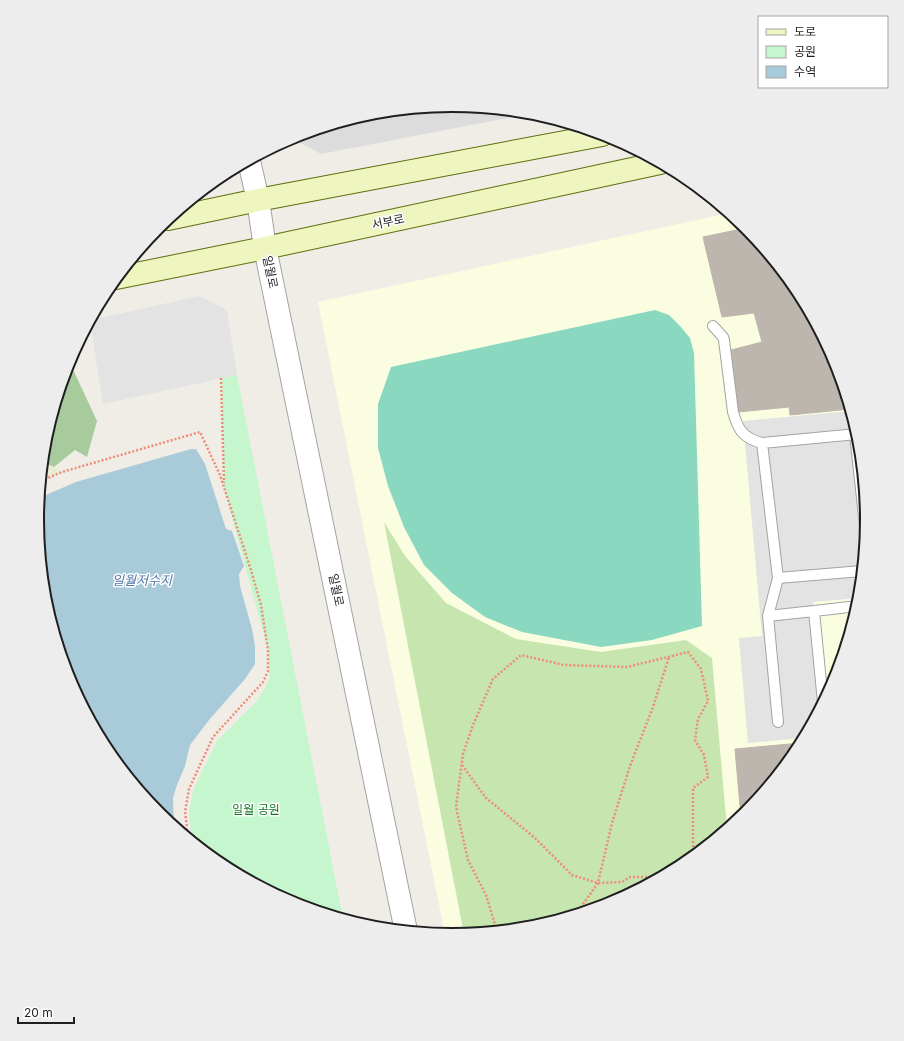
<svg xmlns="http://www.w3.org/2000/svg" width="904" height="1041" viewBox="0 0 904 1041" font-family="Inter,'Noto Sans KR',sans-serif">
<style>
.residential{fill:#dddcdc}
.education{fill:#fbfde1}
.farmland{fill:#e8ecd2}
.grass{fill:#c6e5af}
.forest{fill:#a8cb9e}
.park{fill:#c6f6cd}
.pitch{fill:#8ad8bf}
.parking{fill:#e3e3e3}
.water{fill:#a9cbd9}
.building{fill:#bcb6af;stroke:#c0b5a9}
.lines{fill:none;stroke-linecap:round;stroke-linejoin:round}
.service-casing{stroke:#a3a3a3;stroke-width:12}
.tertiary-casing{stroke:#a3a3a3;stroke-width:24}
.secondary-casing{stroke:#5d6f0d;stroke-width:24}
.path{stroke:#f08b76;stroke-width:2.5;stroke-dasharray:2 2;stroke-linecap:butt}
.service{stroke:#fff;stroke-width:10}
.tertiary{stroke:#fff;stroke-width:22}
.secondary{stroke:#eef5be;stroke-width:22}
.labels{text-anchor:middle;stroke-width:3;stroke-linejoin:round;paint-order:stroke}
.street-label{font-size:12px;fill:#1f1f1f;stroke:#fff}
.park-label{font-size:12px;fill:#147623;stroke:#fff}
.water-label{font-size:13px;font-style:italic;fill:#5277a8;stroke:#fff}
.rim{fill:none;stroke:#1f1f1f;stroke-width:2}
</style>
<rect width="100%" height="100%" fill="#efede6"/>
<path class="residential" d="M452,106L533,113L321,154L291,138L371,113Z"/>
<path class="education" d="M729,213L746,227L797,290L835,362L859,440L867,521L859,602L835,680L797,751L745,814L682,866L611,904L533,928L452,935H445L318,302Z"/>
<path class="farmland" d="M43,462L54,467L62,472L41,481Z"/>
<path class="grass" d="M384,522L405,556L446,603L516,639L601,652L686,640L712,658L727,829L682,866L611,904L533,928L464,934Z"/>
<path class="forest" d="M69,361L97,421L87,457L75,450L54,467L43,462L45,439Z"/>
<path class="park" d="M237,375L343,919L293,904L221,865L189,839L191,831L189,813L191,799L195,786L217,741L258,700L270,678L268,650L224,488L221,378Z"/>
<path class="pitch" d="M655,310L669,315L680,326L690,338L694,353L702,626L652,640L601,647L522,632L485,617L452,593L424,565L404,527L388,486L378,448V404L391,367Z"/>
<path class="parking" d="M199,296L227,310L237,375L103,404L90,322L91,320Z
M850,411L859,440L867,521L859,598L813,602L822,704L804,738L748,743L739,638L762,636L743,421Z"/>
<path class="water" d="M191,449H196L205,464L226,529L232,531L244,566L239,574L240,586L252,629L255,646V664L245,679L209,720L190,745L185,766L177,785L173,798L174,826L158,814L107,751L69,679L45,601L37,520L39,498L76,482Z"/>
<path class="building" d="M746,228L797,290L835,362L850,409L790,415L789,407L738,412L731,350L762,342L754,313L722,317L703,237Z
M801,743L797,751L741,818L735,749Z"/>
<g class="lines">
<defs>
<path id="service" d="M713,326L723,337L724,340L733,412C738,430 743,438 762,443L778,578L768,616
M855,434L866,535
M762,443L857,434
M778,578L862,571
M823,702L814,611L858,606
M778,722L768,616L814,611"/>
<path id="tertiary" d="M249,161L258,200L265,248L406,931"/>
<path id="secondary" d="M168,219L258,200L602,135
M116,278L265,248L660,163"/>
</defs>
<use href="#service" class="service-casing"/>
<use href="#tertiary" class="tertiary-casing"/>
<use href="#secondary" class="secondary-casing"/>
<path class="path" d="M221,378L224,483
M41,481L62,472L200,432L220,475L251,570L261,605L268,650V671L263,682L213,737L189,789L185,812L187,827L185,836
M462,765L486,798L535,838L572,875L598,883L622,882L630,877H650L654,881
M576,914L598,883L612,823L630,766L653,707L669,657
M497,931L486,895L468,860L456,807L463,754L473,725L493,679L521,655L564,665L627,667L688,652L701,669L708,701L698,719L695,740L704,755L708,777L693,788V857"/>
<use href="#service" class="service"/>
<use href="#tertiary" class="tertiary"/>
<use href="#secondary" class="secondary"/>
</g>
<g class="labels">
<g class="street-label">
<text transform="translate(388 222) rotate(-12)" y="4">서부로</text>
<text transform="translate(270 272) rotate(78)" y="4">일월로</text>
<text transform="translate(336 590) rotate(78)" y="4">일월로</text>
</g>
<g class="park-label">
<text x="256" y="814">일월 공원</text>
</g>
<g class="water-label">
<text x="142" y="585">일월저수지</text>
</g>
</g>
<path d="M0 0H904V1041H0ZM44 520a408 408 0 1 1 816 0a408 408 0 1 1-816 0Z" fill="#ededed" fill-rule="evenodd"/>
<path class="rim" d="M44 520a408 408 0 1 1 816 0a408 408 0 1 1-816 0Z"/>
<rect x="758" y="16" width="130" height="72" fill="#ffffff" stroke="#a5a5a5"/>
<rect x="766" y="29" width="20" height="6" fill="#eef5be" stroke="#a5a5a5"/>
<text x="794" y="36" font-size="12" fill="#1f1f1f">도로</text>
<rect x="766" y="46" width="20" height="12" fill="#c6f6cd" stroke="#a5a5a5"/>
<text x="794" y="56" font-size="12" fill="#1f1f1f">공원</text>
<rect x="766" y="66" width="20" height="12" fill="#a9cbd9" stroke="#a5a5a5"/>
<text x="794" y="76" font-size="12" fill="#1f1f1f">수역</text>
<path d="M18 1017v6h56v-6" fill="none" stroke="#1f1f1f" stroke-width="2"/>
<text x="24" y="1017" font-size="12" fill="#1f1f1f" stroke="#ffffff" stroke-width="3" paint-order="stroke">20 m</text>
</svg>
